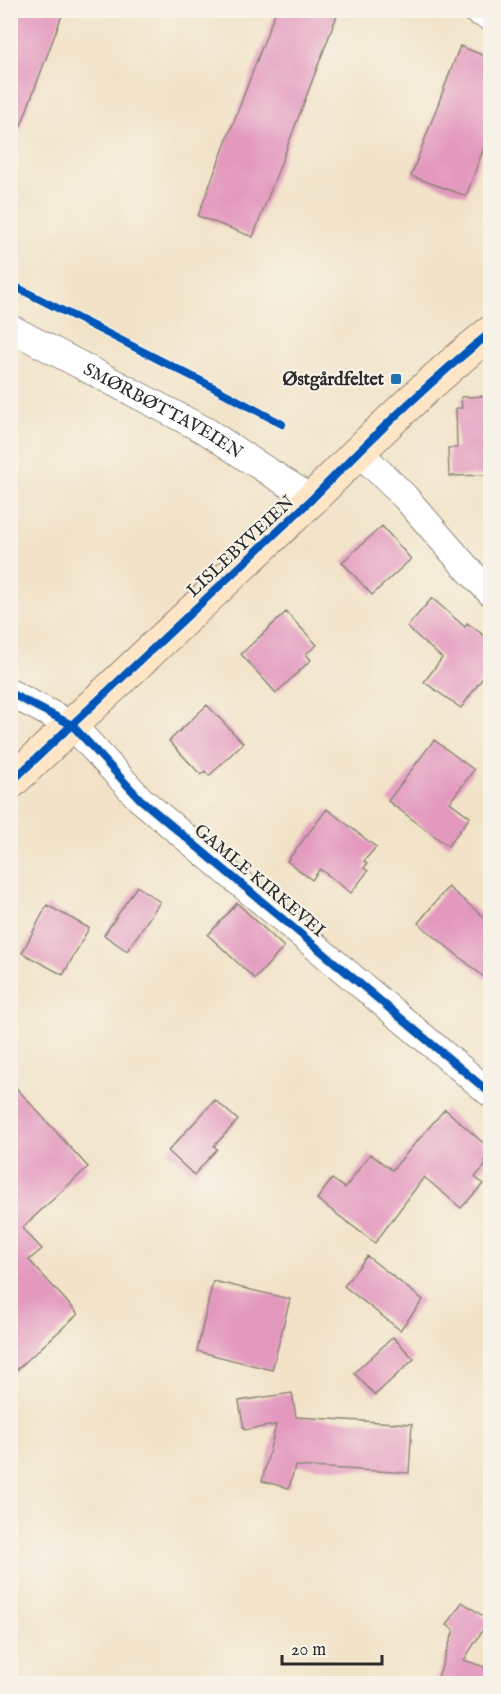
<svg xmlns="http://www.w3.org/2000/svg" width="501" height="1694" viewBox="0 0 501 1694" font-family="'IM FELL English',serif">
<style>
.building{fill:#e399be}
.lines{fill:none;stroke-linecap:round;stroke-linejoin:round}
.street-casing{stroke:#8e877a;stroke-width:29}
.secondary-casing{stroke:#8e877a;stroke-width:35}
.street{stroke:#fff;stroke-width:27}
.secondary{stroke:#fde5c5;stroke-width:33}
.cycleway-casing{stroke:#f7f3e8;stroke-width:11}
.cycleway{stroke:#0057b8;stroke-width:8}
.poi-dot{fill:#1f6fb2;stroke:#f7f3e8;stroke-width:2}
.labels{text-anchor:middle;stroke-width:4.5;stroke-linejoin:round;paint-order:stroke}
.poi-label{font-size:18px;font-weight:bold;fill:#2b2b2b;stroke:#f7f3e8;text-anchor:end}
.street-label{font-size:18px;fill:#2b2b2b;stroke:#f7f3e8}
</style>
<rect width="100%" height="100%" fill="#f7f3e8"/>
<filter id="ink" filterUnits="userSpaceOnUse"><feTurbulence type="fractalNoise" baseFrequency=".0167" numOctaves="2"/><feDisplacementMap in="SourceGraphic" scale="12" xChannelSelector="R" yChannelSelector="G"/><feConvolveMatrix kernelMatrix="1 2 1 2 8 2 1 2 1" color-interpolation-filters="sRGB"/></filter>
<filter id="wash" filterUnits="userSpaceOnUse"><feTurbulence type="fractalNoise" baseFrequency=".008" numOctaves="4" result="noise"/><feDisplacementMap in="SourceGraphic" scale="24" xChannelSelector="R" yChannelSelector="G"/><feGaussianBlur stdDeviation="1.35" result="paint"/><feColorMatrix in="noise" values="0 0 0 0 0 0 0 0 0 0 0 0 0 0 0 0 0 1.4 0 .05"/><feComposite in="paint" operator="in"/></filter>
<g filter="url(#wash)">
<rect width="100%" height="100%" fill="#f2e3c8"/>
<g id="blocks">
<path class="building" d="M10,10H64L13,147L10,146Z
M276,10H339L253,237L198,216Z
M460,46L490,58V131L466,196L411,176Z
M490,396V475L449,476L448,448H457L456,408H462L461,397Z
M382,526L411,559L372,595L342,562Z
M432,598L465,627L467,623L490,640V668L461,708L424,682L442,658L407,627Z
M286,612L317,645L306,654L311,660L276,693L241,654Z
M207,705L243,743L209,776L205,771L201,775L169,741Z
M434,740L474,770L450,802L470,817L448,846L388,801Z
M327,809L376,847L364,861L367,864L364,868L368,871L351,893L320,869L312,880L287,861Z
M137,886L160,902L127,951L104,935Z
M448,887L490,922V982L418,923Z
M237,903L284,947L255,979L208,935Z
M47,905L89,928L63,975L22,953Z
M10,1081L88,1167L22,1228L42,1249L29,1260L78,1314L10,1376Z
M215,1100L238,1120L214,1146L217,1149L194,1175L168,1151Z
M445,1109L490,1149V1154L485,1161L486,1165L475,1177L483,1184L461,1208L424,1177L375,1243L317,1199L332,1179L345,1188L370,1154L392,1170Z
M367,1256L423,1300L400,1330L344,1286Z
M213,1281L290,1299L272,1370L197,1351Z
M393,1337L414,1359L375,1395L354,1373Z
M292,1393L296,1417L412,1424L409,1473L295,1466L289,1488L262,1481L276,1425L244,1430L239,1401Z
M462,1602L489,1620L464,1660L490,1669V1683H436L454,1630L447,1625Z"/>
</g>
</g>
<g filter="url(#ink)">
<use href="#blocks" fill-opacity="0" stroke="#8e877a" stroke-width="1.5"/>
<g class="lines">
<defs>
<g id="street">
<path d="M475,10L490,17"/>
<path id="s1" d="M10,328L208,432L247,458L312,499"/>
<path d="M358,451L405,497L464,565L490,592"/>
<path d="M10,693L72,725L140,799L490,1093"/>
</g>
<path id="secondary" d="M10,783L312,499C369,440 427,383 490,333"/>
</defs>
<use href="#street" class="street-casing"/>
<use href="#secondary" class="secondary-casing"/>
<use href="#street" class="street"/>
<use href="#secondary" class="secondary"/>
<defs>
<path id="cycleway" d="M10,284L207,384L282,424
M10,693L72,725L140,799L490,1093
M10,783L312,499C369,440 427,383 490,333"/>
</defs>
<use href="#cycleway" class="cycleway-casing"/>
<use href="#cycleway" class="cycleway"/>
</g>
</g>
<rect class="poi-dot" x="390" y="373" width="12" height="12" rx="3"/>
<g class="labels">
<g class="poi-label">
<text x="384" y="385">Østgårdfeltet</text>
</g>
<g class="street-label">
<text dy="6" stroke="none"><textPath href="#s1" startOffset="174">SMØRBØTTAVEIEN</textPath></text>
<text transform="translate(240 546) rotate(-43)" y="6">LISLEBYVEIEN</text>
<text transform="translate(260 880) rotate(40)" y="6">GAMLE KIRKEVEI</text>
</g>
</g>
<rect width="501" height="1694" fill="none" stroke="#f7f3e8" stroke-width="36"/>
<path d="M282 1655v9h100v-9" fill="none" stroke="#2b2b2b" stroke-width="3"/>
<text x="291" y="1655" font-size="18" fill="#2b2b2b" stroke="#f7f3e8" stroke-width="4.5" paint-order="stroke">20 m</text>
</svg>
